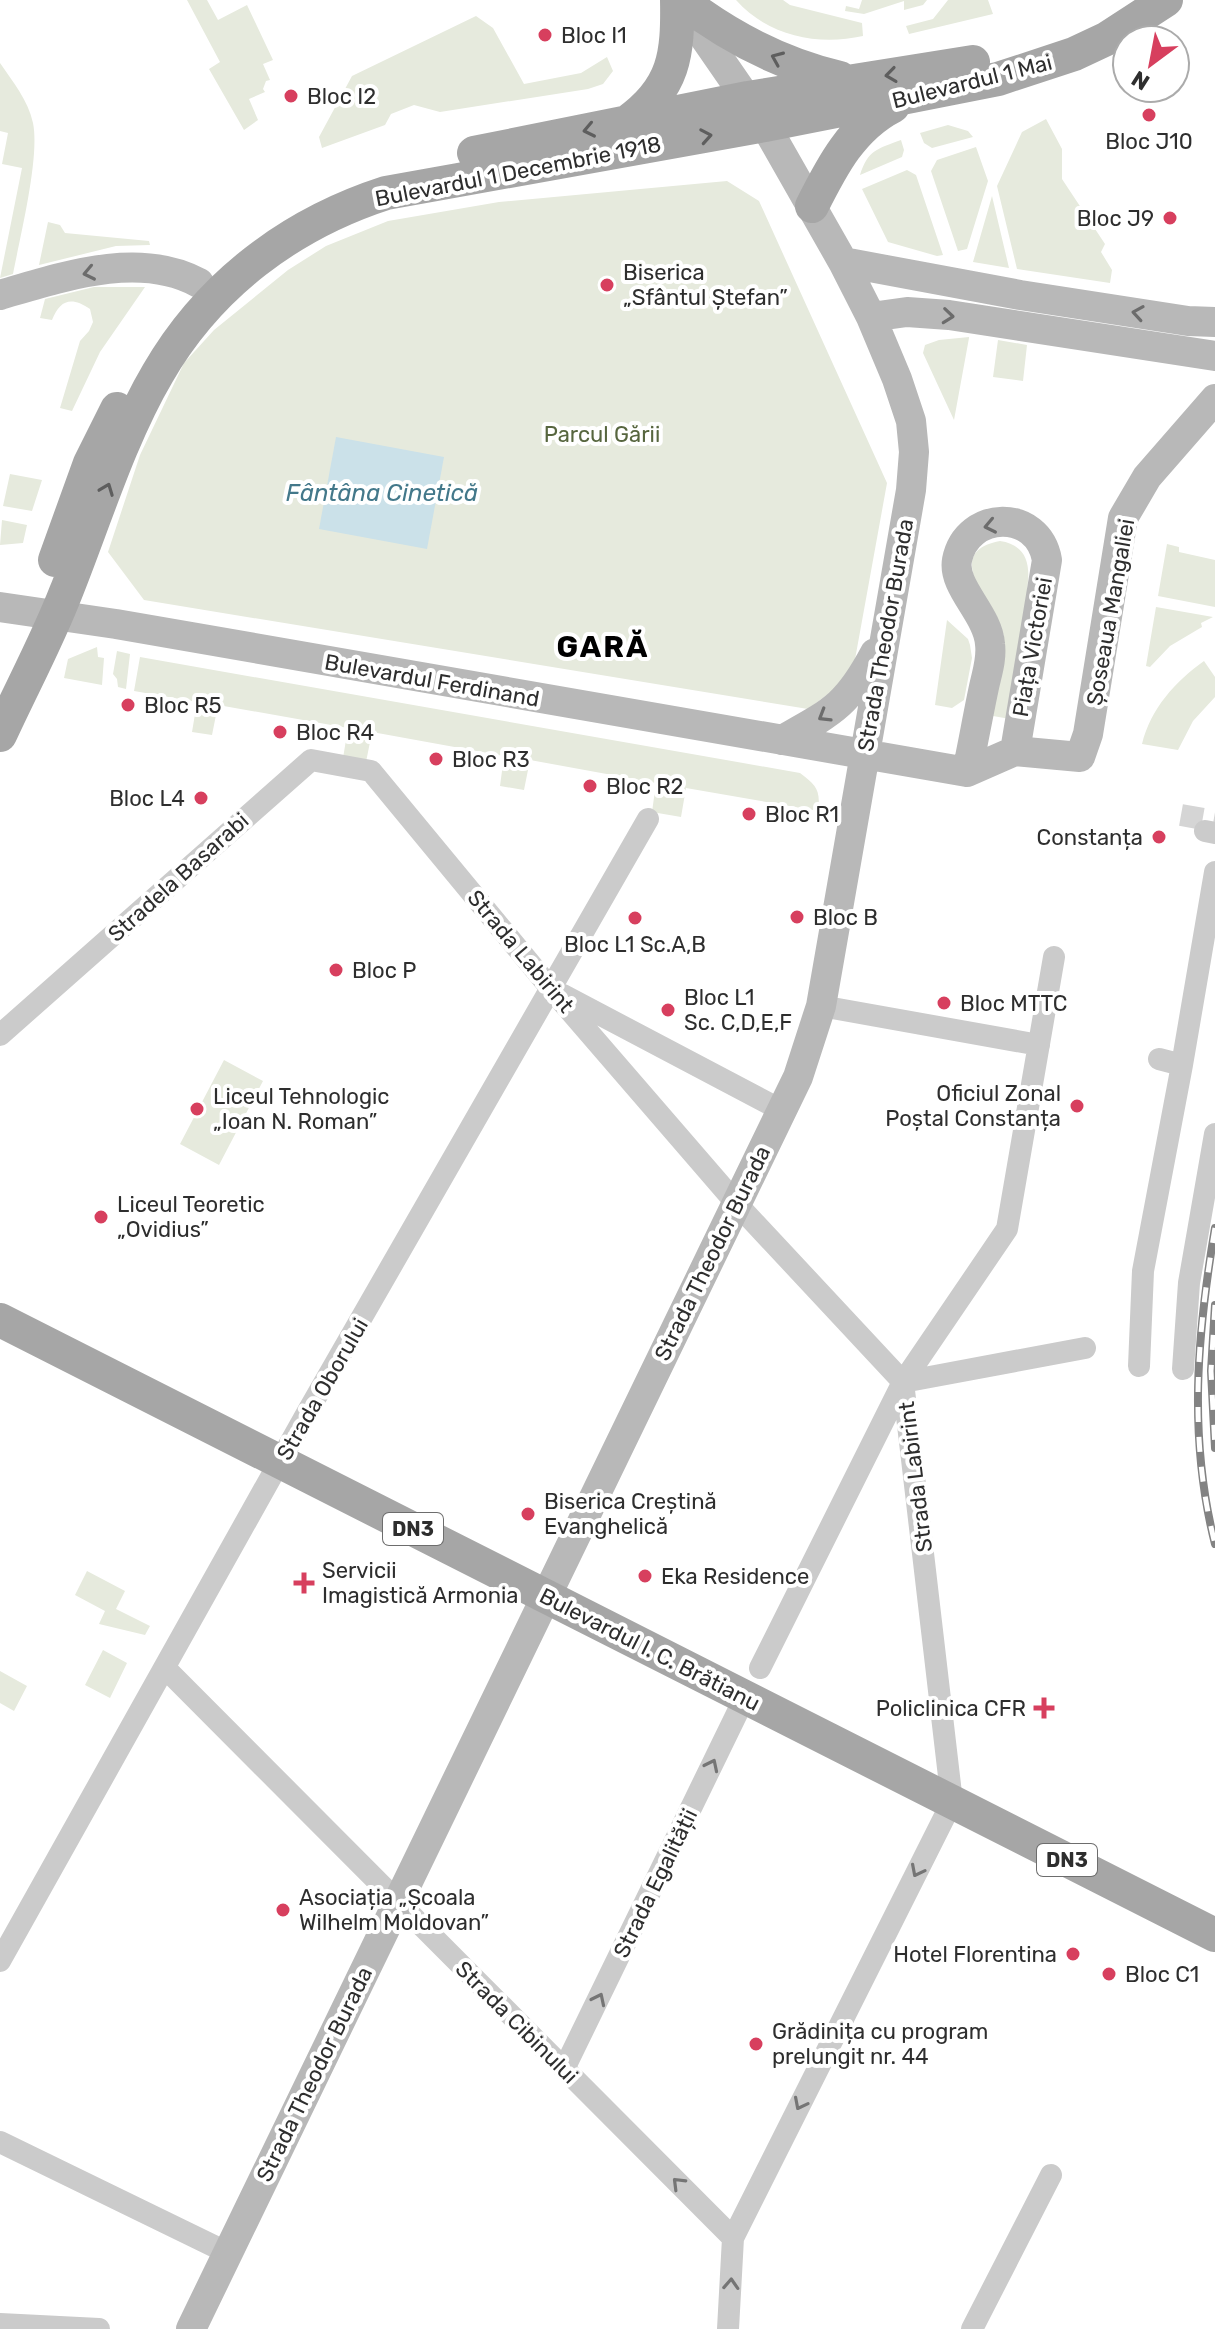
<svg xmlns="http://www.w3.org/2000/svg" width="1215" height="2329" viewBox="0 0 1215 2329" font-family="Rubik,sans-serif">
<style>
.green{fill:#e6eadd}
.water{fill:#cbe1e9}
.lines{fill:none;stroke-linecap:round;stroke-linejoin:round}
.street-tunnel{stroke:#d5d5d5;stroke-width:22;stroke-dasharray:22 11;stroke-linecap:butt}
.street{stroke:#cbcbcb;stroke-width:22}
.secondary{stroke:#b8b8b8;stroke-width:30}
.primary{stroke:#a6a6a6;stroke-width:34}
.rail-casing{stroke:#838383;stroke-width:8}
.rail{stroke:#fff;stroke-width:5;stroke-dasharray:15;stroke-linecap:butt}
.oneway{stroke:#5e5e5e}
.oneway2{stroke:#6c6c6c}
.oneway3{stroke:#757575}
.poi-dot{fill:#d73f5e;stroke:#fff;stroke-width:3}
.labels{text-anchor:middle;stroke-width:8;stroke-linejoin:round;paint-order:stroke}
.shield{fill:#fff;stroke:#6d6d6d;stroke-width:2}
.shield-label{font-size:20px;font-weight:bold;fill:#2e2e2e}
.poi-label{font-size:22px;fill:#2e2e2e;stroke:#fff;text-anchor:start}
.street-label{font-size:22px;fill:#2e2e2e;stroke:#fff}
.park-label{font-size:22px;fill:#57663f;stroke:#fff}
.water-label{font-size:24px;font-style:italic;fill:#43788a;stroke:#fff}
.district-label{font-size:30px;font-weight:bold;letter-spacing:2px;fill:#000;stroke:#fff}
</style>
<rect width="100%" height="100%" fill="#fff"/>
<path class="green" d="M187,0H207L218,20L247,5L273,60L263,64L270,80L266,81L263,89L265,92L249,99L258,120L244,130L209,69L220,62Z
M736,0H783L790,5L862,23L863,36C817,46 768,36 736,0Z
M862,0H927L923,5L904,10V1L864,14L845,11L846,6L859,9Z
M948,0H988L993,14L909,34L906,26L933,19Z
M476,16L493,28L524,84L581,73L607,57L613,71L603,84L588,89L440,112L414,105L391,114L385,125L322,148L319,137L352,76Z
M0,63C13,82 28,100 33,123C40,157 20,237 13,274L0,278L22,168L2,164L8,133L0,131Z
M1046,119L1062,149V179L1105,244L1101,252L1112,270L1110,283L1017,269L997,186L1022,132Z
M948,125L968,131L973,137L932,148L924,143L920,133Z
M901,140L904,150L902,157L860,175C868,150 877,149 901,140Z
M976,147L988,181L967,249L958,251L931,171L937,160Z
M907,170L916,175L943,255L937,256L888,242L862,189Z
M727,181L759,201L887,483L852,676L808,709L144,600L108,552L140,455L184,363L214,330L288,270L326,246L388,221L499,202Z
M992,196L1009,268L973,262Z
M48,222L60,225L65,233L149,241L150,245L116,246L39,265Z
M94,287H145L100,352L72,411L60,408L80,341L89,331L93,322L90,309C71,296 60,300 52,320L40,318L45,299Z
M969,337V338L954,420L923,353L925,345L939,340Z
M998,340L1027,345L1023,381L993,377Z
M10,474L42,480L32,511L3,506Z
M2,520L27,525L23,543L0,545Z
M1000,541C1027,545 1031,565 1027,589L1031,592L1010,719L993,716L1004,636C995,607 939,552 1000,541Z
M1167,544L1179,547V552L1215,560V607L1158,596Z
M1156,607L1213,617L1201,623L1202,627L1170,646L1150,667L1146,666Z
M947,620L968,639L970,645L972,658L964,700L952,708L935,705Z
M97,647L98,657L104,658L102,685L64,678L68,659Z
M117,651L130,654L126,689L118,687L117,679L113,674Z
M140,657L800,773C816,785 821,790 818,811L686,788L681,817L652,812L656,783L530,760L524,790L500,786L504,756L372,732L366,762L343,758L348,728L218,705L212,735L192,732L197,702L134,691Z
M1204,661L1215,677V697L1193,721L1178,750L1142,744C1151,708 1175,682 1204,661Z
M224,1060L263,1081L219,1165L180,1144Z
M87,1571L125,1591L116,1609L150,1626L145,1635L99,1624L105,1611L75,1595Z
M103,1650L127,1663L110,1698L85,1685Z
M0,1671L27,1686L14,1711L0,1703Z"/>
<path class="water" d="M336,437L444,457L427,549L319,529Z"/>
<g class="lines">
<path class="street-tunnel" d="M1181,815L1215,821"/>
<path class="street" d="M1205,831L1215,833
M563,995L781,1110
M821,1006L1039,1045
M0,1035L311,760L371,771L552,990L736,1203L903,1382L952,1802L733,2238L728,2329
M1159,1059L1182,1065L1215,872
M1139,1366L1143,1271L1182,1065
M1183,1369L1189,1283L1215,1134
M903,1382L1085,1348
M760,1668L903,1382L1007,1229L1054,957
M166,1669L733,2238
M0,1961L308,1411L648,819
M564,2069L745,1697
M0,2142L228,2253
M0,2324L99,2329
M972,2329L1051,2175"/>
<path class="secondary" d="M843,262L1020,295L1188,321L1215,322
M0,295C62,277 139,250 199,283
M871,317L907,312L949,315L1215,356
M0,607L116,624L967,772L1015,751L1080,757L1088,734L1123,518L1147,477L1215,399
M782,740C832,712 847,706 875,653
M967,772C973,744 978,715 984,687C987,673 992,659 990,644C988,614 952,587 957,560C967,510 1038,508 1047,560L1015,751
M191,2329L798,1077L821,1006L911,490L914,452L911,421L897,379L871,317L843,262L765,125L682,5"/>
<path class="primary" d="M681,0C729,37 780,64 840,78
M627,122C675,88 678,54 677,0
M474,153L748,98L973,62
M812,206C832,166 852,127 893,106
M55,560L90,463L117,409
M0,735C22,687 47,641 66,592C94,522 120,437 158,373C209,285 290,224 386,193L765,125L998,79L1074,54L1106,39L1166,0
M0,1320L1215,1935"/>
<defs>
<path id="rail" d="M1215,1228C1197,1335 1188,1437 1215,1544
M1215,1305L1211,1371L1215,1448"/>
</defs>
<use href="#rail" class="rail-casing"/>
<use href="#rail" class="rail"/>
</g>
<defs><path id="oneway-chevron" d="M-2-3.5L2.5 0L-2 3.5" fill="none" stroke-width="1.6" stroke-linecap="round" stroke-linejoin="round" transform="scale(2)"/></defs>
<g class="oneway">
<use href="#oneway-chevron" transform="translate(777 58) rotate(-157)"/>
<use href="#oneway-chevron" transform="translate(891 75) rotate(172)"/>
<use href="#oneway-chevron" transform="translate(589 130) rotate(168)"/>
<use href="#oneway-chevron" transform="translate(706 136) rotate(-10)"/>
<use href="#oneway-chevron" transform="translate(107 489) rotate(-69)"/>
</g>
<g class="oneway2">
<use href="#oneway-chevron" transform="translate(89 273) rotate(168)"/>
<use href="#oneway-chevron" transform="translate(1138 313) rotate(-171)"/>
<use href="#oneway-chevron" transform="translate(948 316) rotate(6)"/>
<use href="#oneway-chevron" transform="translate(990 526) rotate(168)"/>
<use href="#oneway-chevron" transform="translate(824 716) rotate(149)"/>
</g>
<g class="oneway3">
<use href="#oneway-chevron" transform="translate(712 1765) rotate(-64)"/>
<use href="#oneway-chevron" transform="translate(917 1871) rotate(117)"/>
<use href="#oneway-chevron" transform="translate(599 1999) rotate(-64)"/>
<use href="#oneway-chevron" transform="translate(800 2104) rotate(117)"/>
<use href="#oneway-chevron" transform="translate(678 2183) rotate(-135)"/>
<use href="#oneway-chevron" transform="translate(731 2284) rotate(-87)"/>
</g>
<g class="poi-dot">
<circle cx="545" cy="35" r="8"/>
<circle cx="291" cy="96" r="8"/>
<circle cx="1149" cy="115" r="8"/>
<circle cx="1170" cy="218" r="8"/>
<circle cx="607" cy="285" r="8"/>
<circle cx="128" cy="705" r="8"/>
<circle cx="280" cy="732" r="8"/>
<circle cx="436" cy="759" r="8"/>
<circle cx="590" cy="786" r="8"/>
<circle cx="201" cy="798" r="8"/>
<circle cx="749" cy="814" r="8"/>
<circle cx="1159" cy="837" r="8"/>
<circle cx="797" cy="917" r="8"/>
<circle cx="635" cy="918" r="8"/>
<circle cx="336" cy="970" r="8"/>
<circle cx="944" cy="1003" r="8"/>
<circle cx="668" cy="1010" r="8"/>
<circle cx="1077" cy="1106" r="8"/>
<circle cx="197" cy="1109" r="8"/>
<circle cx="101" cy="1217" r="8"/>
<circle cx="528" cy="1514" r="8"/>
<circle cx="645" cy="1576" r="8"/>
<path d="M300 1571h8v8h8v8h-8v8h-8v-8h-8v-8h8z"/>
<path d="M1040 1696h8v8h8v8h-8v8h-8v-8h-8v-8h8z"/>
<circle cx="283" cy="1910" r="8"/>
<circle cx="1073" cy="1954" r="8"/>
<circle cx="1109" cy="1974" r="8"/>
<circle cx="756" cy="2044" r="8"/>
</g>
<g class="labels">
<g class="shield">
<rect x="383" y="1513" width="60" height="32" rx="6"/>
<rect x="1037" y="1844" width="60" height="32" rx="6"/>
</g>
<g class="shield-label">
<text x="413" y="1536">DN3</text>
<text x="1067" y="1867">DN3</text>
</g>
<g class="poi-label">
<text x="561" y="43">Bloc I1</text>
<text x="307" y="104">Bloc I2</text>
<text x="1149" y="149" text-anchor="middle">Bloc J10</text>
<text x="1154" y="226" text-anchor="end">Bloc J9</text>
<text x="623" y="280">Biserica<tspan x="623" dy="25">„Sfântul Ștefan”</tspan></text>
<text x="144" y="713">Bloc R5</text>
<text x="296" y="740">Bloc R4</text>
<text x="452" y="767">Bloc R3</text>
<text x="606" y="794">Bloc R2</text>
<text x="185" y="806" text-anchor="end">Bloc L4</text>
<text x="765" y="822">Bloc R1</text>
<text x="1143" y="845" text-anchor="end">Constanța</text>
<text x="813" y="925">Bloc B</text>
<text x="635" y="952" text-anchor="middle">Bloc L1 Sc.A,B</text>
<text x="352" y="978">Bloc P</text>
<text x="684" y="1005">Bloc L1<tspan x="684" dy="25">Sc. C,D,E,F</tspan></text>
<text x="960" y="1011">Bloc MTTC</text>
<text x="1061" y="1101" text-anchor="end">Oficiul Zonal<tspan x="1061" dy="25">Poștal Constanța</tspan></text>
<text x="213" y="1104">Liceul Tehnologic<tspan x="213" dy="25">„Ioan N. Roman”</tspan></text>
<text x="117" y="1212">Liceul Teoretic<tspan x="117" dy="25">„Ovidius”</tspan></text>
<text x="544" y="1509">Biserica Creștină<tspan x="544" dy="25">Evanghelică</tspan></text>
<text x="322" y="1578">Servicii<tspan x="322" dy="25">Imagistică Armonia</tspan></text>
<text x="661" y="1584">Eka Residence</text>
<text x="1026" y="1716" text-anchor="end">Policlinica CFR</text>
<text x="299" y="1905">Asociația „Școala<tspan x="299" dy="25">Wilhelm Moldovan”</tspan></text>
<text x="1057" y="1962" text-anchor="end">Hotel Florentina</text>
<text x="1125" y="1982">Bloc C1</text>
<text x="772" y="2039">Grădinița cu program<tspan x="772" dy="25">prelungit nr. 44</tspan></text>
</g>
<g class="street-label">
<text transform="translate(972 81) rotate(-14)" y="8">Bulevardul 1 Mai</text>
<text transform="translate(518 171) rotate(-11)" y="8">Bulevardul 1 Decembrie 1918</text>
<text transform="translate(1110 612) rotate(-80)" y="8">Șoseaua Mangaliei</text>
<text transform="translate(885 635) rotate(-80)" y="8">Strada Theodor Burada</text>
<text transform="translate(1032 647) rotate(-80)" y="8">Piața Victoriei</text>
<text transform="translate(432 680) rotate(10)" y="8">Bulevardul Ferdinand</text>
<text transform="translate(178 877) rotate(-42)" y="8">Stradela Basarabi</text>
<text transform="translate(521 951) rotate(50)" y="8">Strada Labirint</text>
<text transform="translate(712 1253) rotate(-64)" y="8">Strada Theodor Burada</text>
<text transform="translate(322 1389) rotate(-60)" y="8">Strada Oborului</text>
<text transform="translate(915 1477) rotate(-97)" y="8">Strada Labirint</text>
<text transform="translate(650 1649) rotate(27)" y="8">Bulevardul I. C. Brătianu</text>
<text transform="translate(655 1883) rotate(-64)" y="8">Strada Egalității</text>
<text transform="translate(517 2022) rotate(45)" y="8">Strada Cibinului</text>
<text transform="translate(314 2074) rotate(-64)" y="8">Strada Theodor Burada</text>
</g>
<g class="park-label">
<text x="602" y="442">Parcul Gării</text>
</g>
<g class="water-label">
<text x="382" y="501">Fântâna Cinetică</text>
</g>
<g class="district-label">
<text x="603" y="657">GARĂ</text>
</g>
</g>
<g transform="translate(1151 64) rotate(212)"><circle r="38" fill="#ffffff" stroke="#ababab" stroke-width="2"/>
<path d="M0-6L14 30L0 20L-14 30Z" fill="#d73f5e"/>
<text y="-12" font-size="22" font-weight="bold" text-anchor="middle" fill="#2e2e2e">N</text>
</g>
</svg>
